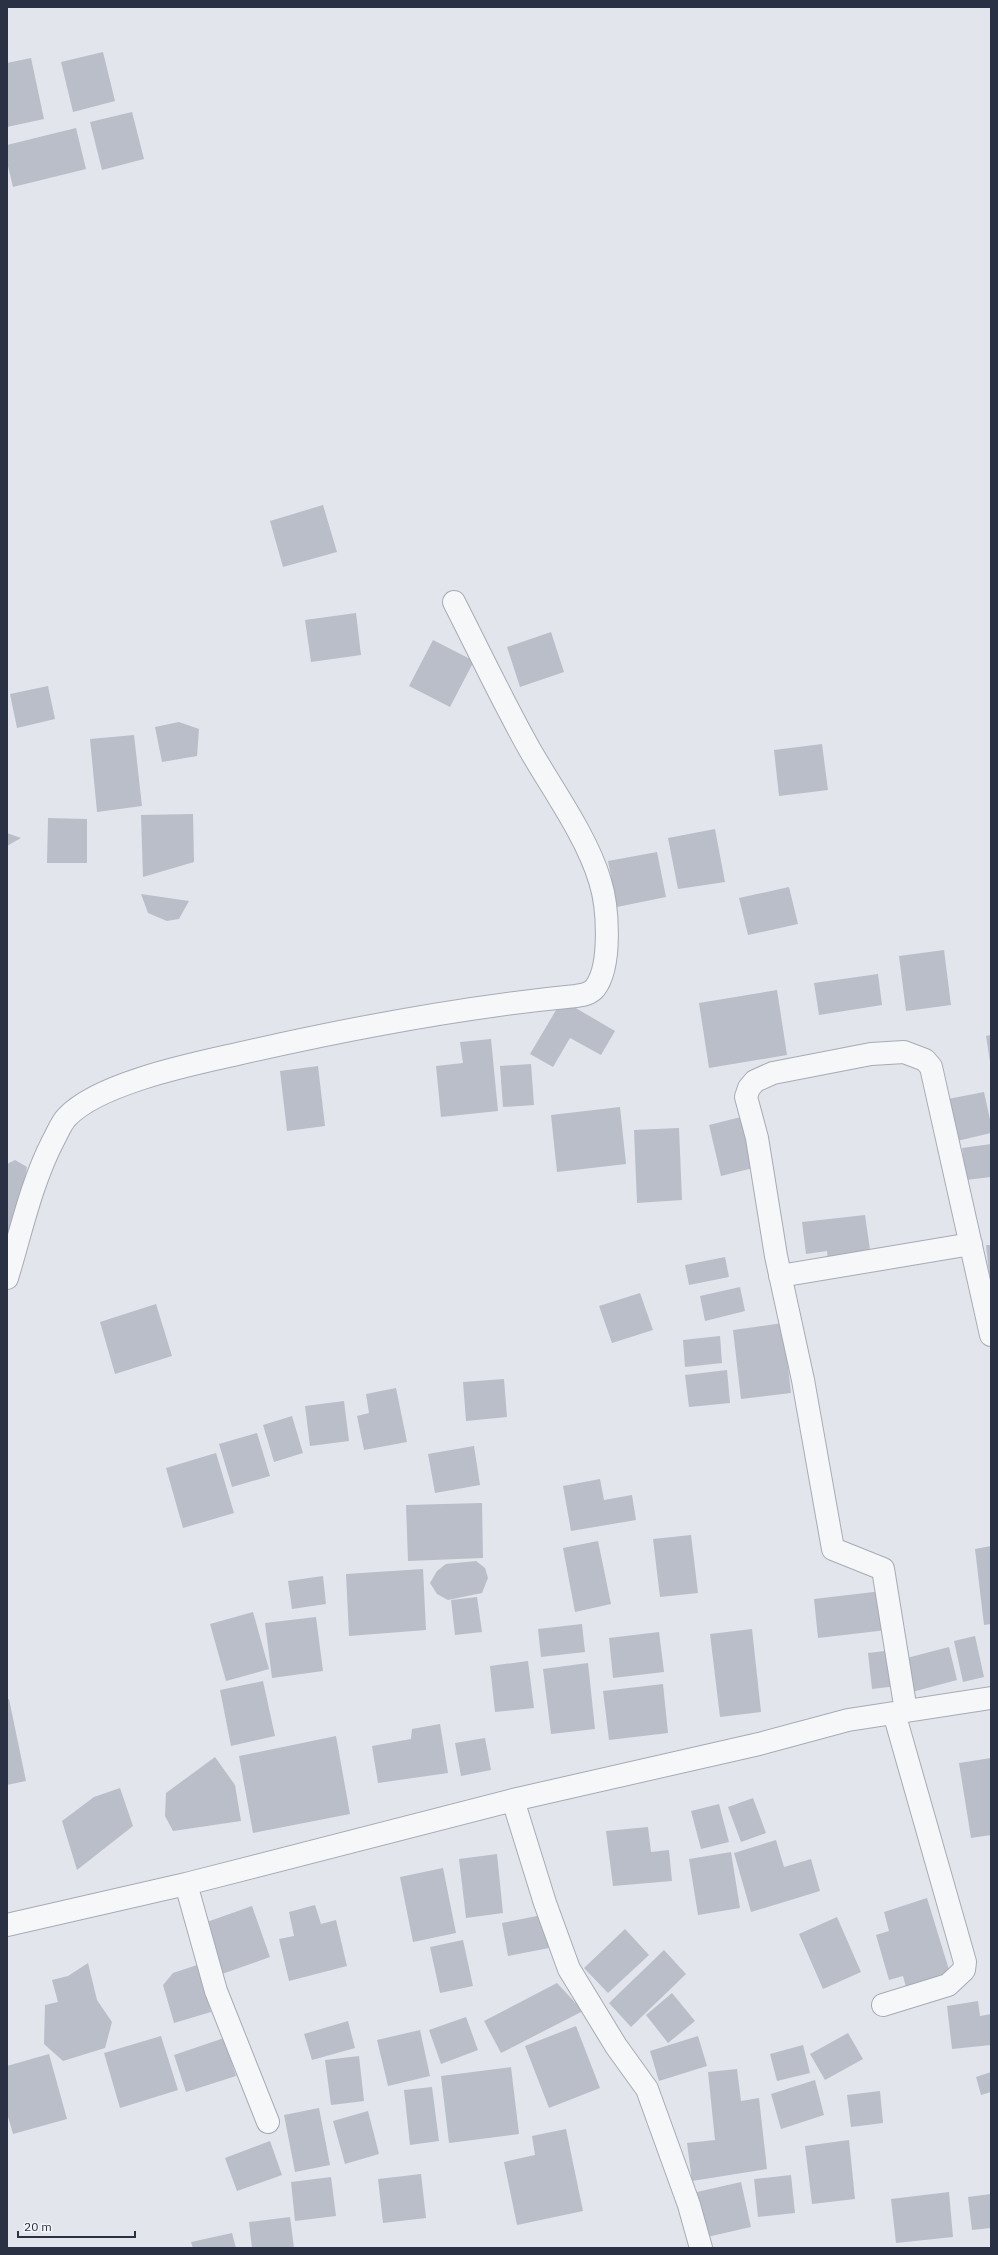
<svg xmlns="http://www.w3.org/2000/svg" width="998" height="2255" viewBox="0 0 998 2255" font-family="'IBM Plex Sans',sans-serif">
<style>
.building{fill:#b9bec9}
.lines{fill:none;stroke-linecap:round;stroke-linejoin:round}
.minor-casing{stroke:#a7abb6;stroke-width:24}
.minor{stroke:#f5f7f9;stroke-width:22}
</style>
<rect width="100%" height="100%" fill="#e2e5eb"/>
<path class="building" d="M103,52L115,101L73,112L61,62Z
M31,58L44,119L7,127V63Z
M132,112L144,159L102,170L90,122Z
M76,128L86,169L13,187L7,162V145Z
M323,505L337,552L283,567L270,521Z
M356,613L361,655L311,662L305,620Z
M551,632L564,672L520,687L507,647Z
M433,640L474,661L450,707L409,686Z
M48,686L55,719L17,728L10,694Z
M179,722L199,729L197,756L162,762L155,727Z
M134,735L142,806L97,812L90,739Z
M822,744L828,790L779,796L774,750Z
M193,814L194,862L143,877L141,815Z
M48,818L87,819V863H47Z
M715,829L725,882L678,889L668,838Z
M7,833L21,838L7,846Z
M657,852L666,897L617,907L608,861Z
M789,887L798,924L748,935L739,898Z
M141,894L189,901L179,919L167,921L148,913Z
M944,950L951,1005L906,1011L899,956Z
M878,974L882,1005L819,1015L814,983Z
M777,990L787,1055L709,1068L699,1003Z
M562,1000L615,1031L601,1055L570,1038L553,1067L530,1054Z
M991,1035V1062H990L986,1036Z
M491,1039L498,1111L441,1117L436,1066L463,1063L460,1042Z
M531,1064L534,1105L503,1107L500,1066Z
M318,1066L325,1126L287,1131L280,1071Z
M984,1092L991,1124V1133L957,1141L948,1099Z
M620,1107L626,1164L557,1172L551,1115Z
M745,1116L757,1167L721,1176L709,1125Z
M679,1128L682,1200L637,1203L634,1130Z
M991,1144V1177L966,1180L962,1148Z
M15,1160L27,1167L18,1214L7,1235V1164Z
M865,1215L871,1257L828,1262L827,1251L806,1254L802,1222Z
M986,1245H991V1283H990Z
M725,1257L729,1277L689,1285L685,1265Z
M740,1287L745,1311L705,1321L700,1296Z
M640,1293L653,1330L612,1343L599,1306Z
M156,1304L172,1356L115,1374L100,1322Z
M783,1323L791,1393L741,1399L733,1330Z
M720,1336L722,1363L685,1367L683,1340Z
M727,1370L730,1403L689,1407L685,1375Z
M504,1379L507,1417L466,1421L463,1382Z
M396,1388L407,1442L364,1450L357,1416L369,1413L366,1394Z
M344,1401L349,1441L310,1446L305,1406Z
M292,1416L303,1453L274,1462L263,1425Z
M257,1433L270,1476L232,1487L219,1444Z
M474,1446L480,1485L435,1493L428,1454Z
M216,1453L234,1513L183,1528L166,1468Z
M600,1479L604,1500L632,1495L636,1520L571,1531L563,1486Z
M482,1503L483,1558L408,1561L406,1505Z
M691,1535L698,1593L660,1597L653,1539Z
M598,1541L611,1604L575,1612L563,1548Z
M991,1546V1624L984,1625L975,1549Z
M476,1561L485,1568L488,1578L482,1593L448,1600L437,1594L430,1583L437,1571L446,1564Z
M423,1569L426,1630L349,1636L346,1574Z
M323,1576L326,1604L292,1609L288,1581Z
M882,1591L887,1630L818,1638L814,1599Z
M477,1597L482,1632L455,1635L451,1600Z
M253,1612L269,1669L226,1681L210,1624Z
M316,1617L323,1671L272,1678L265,1623Z
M582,1624L585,1652L541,1657L538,1629Z
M752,1629L761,1712L720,1717L710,1634Z
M659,1632L664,1672L613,1678L609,1638Z
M975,1636L984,1677L963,1682L954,1641Z
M949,1647L957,1680L912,1692L903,1659Z
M893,1650L897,1686L872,1689L868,1653Z
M528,1661L534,1708L495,1712L490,1666Z
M588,1663L595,1729L551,1734L543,1669Z
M263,1681L275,1736L231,1746L220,1690Z
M663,1684L668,1733L609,1740L603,1691Z
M7,1699H9L26,1781L7,1785Z
M440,1724L448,1773L378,1783L372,1746L411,1739L412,1729Z
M336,1736L350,1814L253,1833L239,1756Z
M485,1738L491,1770L461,1776L455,1743Z
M215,1757L235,1785L241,1821L173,1831L165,1816L166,1793Z
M991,1758V1835L971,1838L959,1763Z
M120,1788L133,1826L77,1870L62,1821L94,1797Z
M753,1798L766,1833L741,1842L728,1807Z
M719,1804L729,1842L701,1849L691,1811Z
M648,1827L651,1852L669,1850L672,1881L613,1886L606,1831Z
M776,1840L784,1867L811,1859L820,1891L751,1912L734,1853Z
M731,1852L740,1908L698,1915L689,1859Z
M497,1854L503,1913L466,1918L459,1859Z
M443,1868L456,1933L413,1942L400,1877Z
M927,1898L950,1973L906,1987L903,1976L889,1980L876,1935L889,1931L884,1912Z
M315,1905L321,1924L336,1920L347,1966L289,1981L279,1939L294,1936L289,1912Z
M252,1906L270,1957L222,1974L204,1923Z
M542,1915L549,1948L508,1956L502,1923Z
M837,1917L861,1972L823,1989L799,1934Z
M625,1929L649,1955L608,1993L584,1968Z
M463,1940L473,1986L440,1993L430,1947Z
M664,1950L686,1974L631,2027L609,2003Z
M88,1963L97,2000L112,2022L105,2048L63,2061L44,2044L45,2005L58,2002L52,1980L68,1976Z
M197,1965L211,2012L174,2023L163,1985L173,1973Z
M557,1983L583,2011L501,2053L484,2021Z
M672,1993L695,2021L668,2043L646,2015Z
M978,2001L980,2016L991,2014V2045L952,2049L947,2006Z
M466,2017L478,2050L441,2064L429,2030Z
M348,2021L355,2048L312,2060L304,2034Z
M576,2026L600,2088L549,2108L525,2046Z
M420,2030L430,2076L388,2086L377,2040Z
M848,2033L863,2059L825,2080L810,2054Z
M161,2036L178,2090L120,2108L104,2053Z
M698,2036L707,2066L659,2081L650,2051Z
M224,2038L236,2076L186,2092L174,2055Z
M803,2045L810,2073L777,2081L770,2054Z
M49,2054L67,2119L13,2134L7,2113V2066Z
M359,2056L364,2101L331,2105L325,2060Z
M511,2067L519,2134L449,2143L441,2076Z
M737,2069L741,2101L759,2098L767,2169L692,2181L687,2143L715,2140L708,2072Z
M991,2072V2092L981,2095L976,2077Z
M815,2080L824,2115L781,2129L771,2094Z
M432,2087L439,2141L410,2145L404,2090Z
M880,2091L883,2123L851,2127L847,2095Z
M319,2108L330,2165L295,2172L284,2115Z
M368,2111L379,2154L345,2164L333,2121Z
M566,2129L583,2211L517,2225L504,2162L535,2155L532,2136Z
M849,2140L855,2199L812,2204L805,2146Z
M270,2141L282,2175L237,2191L225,2158Z
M421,2174L426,2218L383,2223L378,2179Z
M791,2175L795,2213L758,2217L754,2179Z
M331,2177L336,2216L295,2221L291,2182Z
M741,2182L751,2227L707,2237L697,2192Z
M949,2192L953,2237L896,2243L891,2199Z
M991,2194V2228L972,2230L968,2197Z
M290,2217L294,2248H252L249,2222Z
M232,2233L236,2248H193L191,2242Z"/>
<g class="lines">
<defs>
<path id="minor" d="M780,1276L971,1244
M7,1278C21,1232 31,1184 53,1141C57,1134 61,1123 67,1117C98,1084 188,1065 233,1055C346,1029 460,1007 576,996C583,995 590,994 595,988C612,966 608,906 600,881C587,837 553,790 530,750C503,702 479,651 454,602
M906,1711L883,1569L833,1549L803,1380L776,1256L757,1138L746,1097L749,1088L755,1081L773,1073L871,1054L904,1052L925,1060L931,1067L991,1335
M513,1800L545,1903L569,1969L616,2046L647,2089L689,2205L701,2248
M186,1884L216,1991L268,2122
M7,1925L186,1884L513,1800L759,1744L848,1720L991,1698
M883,2005L948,1985L964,1970L965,1962L894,1713"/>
</defs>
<use href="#minor" class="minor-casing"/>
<use href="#minor" class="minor"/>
</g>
<rect width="998" height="2255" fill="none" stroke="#2a3144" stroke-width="16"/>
<path d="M18 2231v6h117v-6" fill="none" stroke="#2a3144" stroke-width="2"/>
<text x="24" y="2231" font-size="12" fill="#2a3144" stroke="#f2f4f8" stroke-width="3" paint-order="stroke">20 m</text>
</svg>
